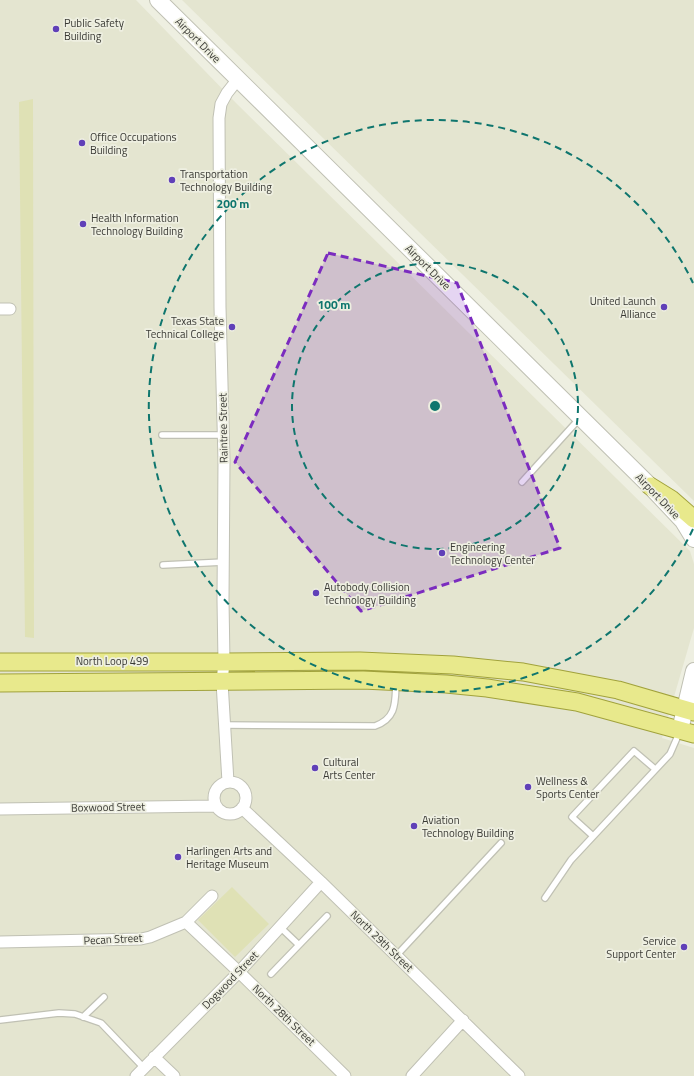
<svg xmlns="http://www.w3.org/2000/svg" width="694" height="1076" viewBox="0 0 694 1076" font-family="'Titillium Web',sans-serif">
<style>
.built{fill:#e4e5d0}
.green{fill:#dfe1b5}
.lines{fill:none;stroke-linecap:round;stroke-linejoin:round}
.lane-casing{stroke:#c0c1b4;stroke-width:8}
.street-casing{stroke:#c0c1b4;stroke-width:13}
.secondary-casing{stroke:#c0c1b4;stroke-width:18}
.primary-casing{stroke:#a1a23c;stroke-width:19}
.lane{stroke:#fff;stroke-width:5.5}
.street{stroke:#fff;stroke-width:11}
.secondary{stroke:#fff;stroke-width:16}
.primary{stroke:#e8e98c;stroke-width:17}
.marked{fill:#7b2cbf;fill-opacity:0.2;stroke:#7b2cbf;stroke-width:3;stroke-dasharray:8 5;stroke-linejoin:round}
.ring{fill:none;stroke:#0f766e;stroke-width:2;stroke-dasharray:7 5}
.poi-dot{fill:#6040b8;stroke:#eeefe1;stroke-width:1.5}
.labels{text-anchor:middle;stroke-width:3.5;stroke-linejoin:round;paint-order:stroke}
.poi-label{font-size:11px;fill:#3a3a35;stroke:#eeefe1;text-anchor:start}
.street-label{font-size:11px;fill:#3a3a35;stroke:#eeefe1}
.centre{fill:#0f766e;stroke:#eeefe1;stroke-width:2}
.ring-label{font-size:12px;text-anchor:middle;font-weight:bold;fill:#0f766e;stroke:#eeefe1;stroke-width:3.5;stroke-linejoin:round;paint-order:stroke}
</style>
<rect width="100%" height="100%" fill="#eeefe1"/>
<path class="built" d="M0,0H136L237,104L690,551L694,564V628L662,738L694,748V1076H0Z
M182,0H694V501Z"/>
<path class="green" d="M33,99L34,638L25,637L19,102Z
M232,887L269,924L235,957L198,920Z"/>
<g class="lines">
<defs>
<path id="lane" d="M162,435H224
M522,482L580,418
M163,565L224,562
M224,725L375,726C397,718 395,702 396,683
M593,836L572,817L634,751L655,769
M545,898L571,860L670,754L680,731
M299,945L327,916
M396,956L501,843
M271,974L299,945L280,927
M83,1017L104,997
M0,1020L59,1013L75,1014L101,1023L144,1068"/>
<path id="street" d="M0,309H10
M228,782L222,682L224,662L223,600L224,461L220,307L219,118L221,104L227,93L238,79
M214 798a16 16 0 1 1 32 0a16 16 0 1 1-32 0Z
M242,808L321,882L519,1076
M0,809L216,806
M186,922L239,972L345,1076
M0,942L141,939L150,937L186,922L212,896
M154,1057L174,1076
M136,1076L239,972L321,882
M412,1076L463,1020"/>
<path id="secondary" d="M158,0L650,486L683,521L694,539
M680,730L694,671"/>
<path id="primary" d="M650,486L671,499L694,519
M0,662H224L360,661L453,665L523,672L618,690L694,712
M0,683L363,680L446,684L487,688L577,702L694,734"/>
</defs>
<use href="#lane" class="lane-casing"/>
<use href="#street" class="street-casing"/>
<use href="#secondary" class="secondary-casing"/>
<use href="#primary" class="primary-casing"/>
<use href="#lane" class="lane"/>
<use href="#street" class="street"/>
<use href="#secondary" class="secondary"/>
<use href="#primary" class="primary"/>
</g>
<path class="marked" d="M328,253L457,283L560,548L361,611L235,462Z"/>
<g class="ring">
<circle cx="435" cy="406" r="143"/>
<path d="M693 529A286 286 0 1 1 693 283"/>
</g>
<g class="poi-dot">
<circle cx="56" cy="29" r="4"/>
<circle cx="82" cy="143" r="4"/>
<circle cx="172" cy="180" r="4"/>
<circle cx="83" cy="224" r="4"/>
<circle cx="664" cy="307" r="4"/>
<circle cx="232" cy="327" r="4"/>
<circle cx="442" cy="553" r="4"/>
<circle cx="316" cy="593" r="4"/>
<circle cx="315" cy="768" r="4"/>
<circle cx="528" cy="787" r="4"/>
<circle cx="414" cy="826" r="4"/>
<circle cx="178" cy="857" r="4"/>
<circle cx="684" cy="947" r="4"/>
</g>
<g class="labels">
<g class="poi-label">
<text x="64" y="27">Public Safety<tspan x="64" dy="13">Building</tspan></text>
<text x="90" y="141">Office Occupations<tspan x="90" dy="13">Building</tspan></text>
<text x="180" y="178">Transportation<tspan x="180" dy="13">Technology Building</tspan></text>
<text x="91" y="222">Health Information<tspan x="91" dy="13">Technology Building</tspan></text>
<text x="656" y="305" text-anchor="end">United Launch<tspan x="656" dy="13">Alliance</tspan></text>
<text x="224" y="325" text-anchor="end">Texas State<tspan x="224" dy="13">Technical College</tspan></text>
<text x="450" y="551">Engineering<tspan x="450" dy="13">Technology Center</tspan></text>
<text x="324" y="591">Autobody Collision<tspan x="324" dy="13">Technology Building</tspan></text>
<text x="323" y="766">Cultural<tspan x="323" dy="13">Arts Center</tspan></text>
<text x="536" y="785">Wellness &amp;<tspan x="536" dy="13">Sports Center</tspan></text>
<text x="422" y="824">Aviation<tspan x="422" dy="13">Technology Building</tspan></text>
<text x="186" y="855">Harlingen Arts and<tspan x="186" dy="13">Heritage Museum</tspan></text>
<text x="676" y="945" text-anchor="end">Service<tspan x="676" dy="13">Support Center</tspan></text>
</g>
<g class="street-label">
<text transform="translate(198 40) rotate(45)" y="4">Airport Drive</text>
<text transform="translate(428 267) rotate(45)" y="4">Airport Drive</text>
<text transform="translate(223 428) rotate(-91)" y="4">Raintree Street</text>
<text transform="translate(658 496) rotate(46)" y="4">Airport Drive</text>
<text x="112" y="665">North Loop 499</text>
<text transform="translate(108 807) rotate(-1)" y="4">Boxwood Street</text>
<text transform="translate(113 939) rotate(-3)" y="4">Pecan Street</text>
<text transform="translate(382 941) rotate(44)" y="4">North 29th Street</text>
<text transform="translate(230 980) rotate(-46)" y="4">Dogwood Street</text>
<text transform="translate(284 1015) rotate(44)" y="4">North 28th Street</text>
</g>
</g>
<circle cx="435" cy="406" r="6" class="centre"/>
<g class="ring-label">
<text x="233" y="208">200 m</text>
<text x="334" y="309">100 m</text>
</g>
</svg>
